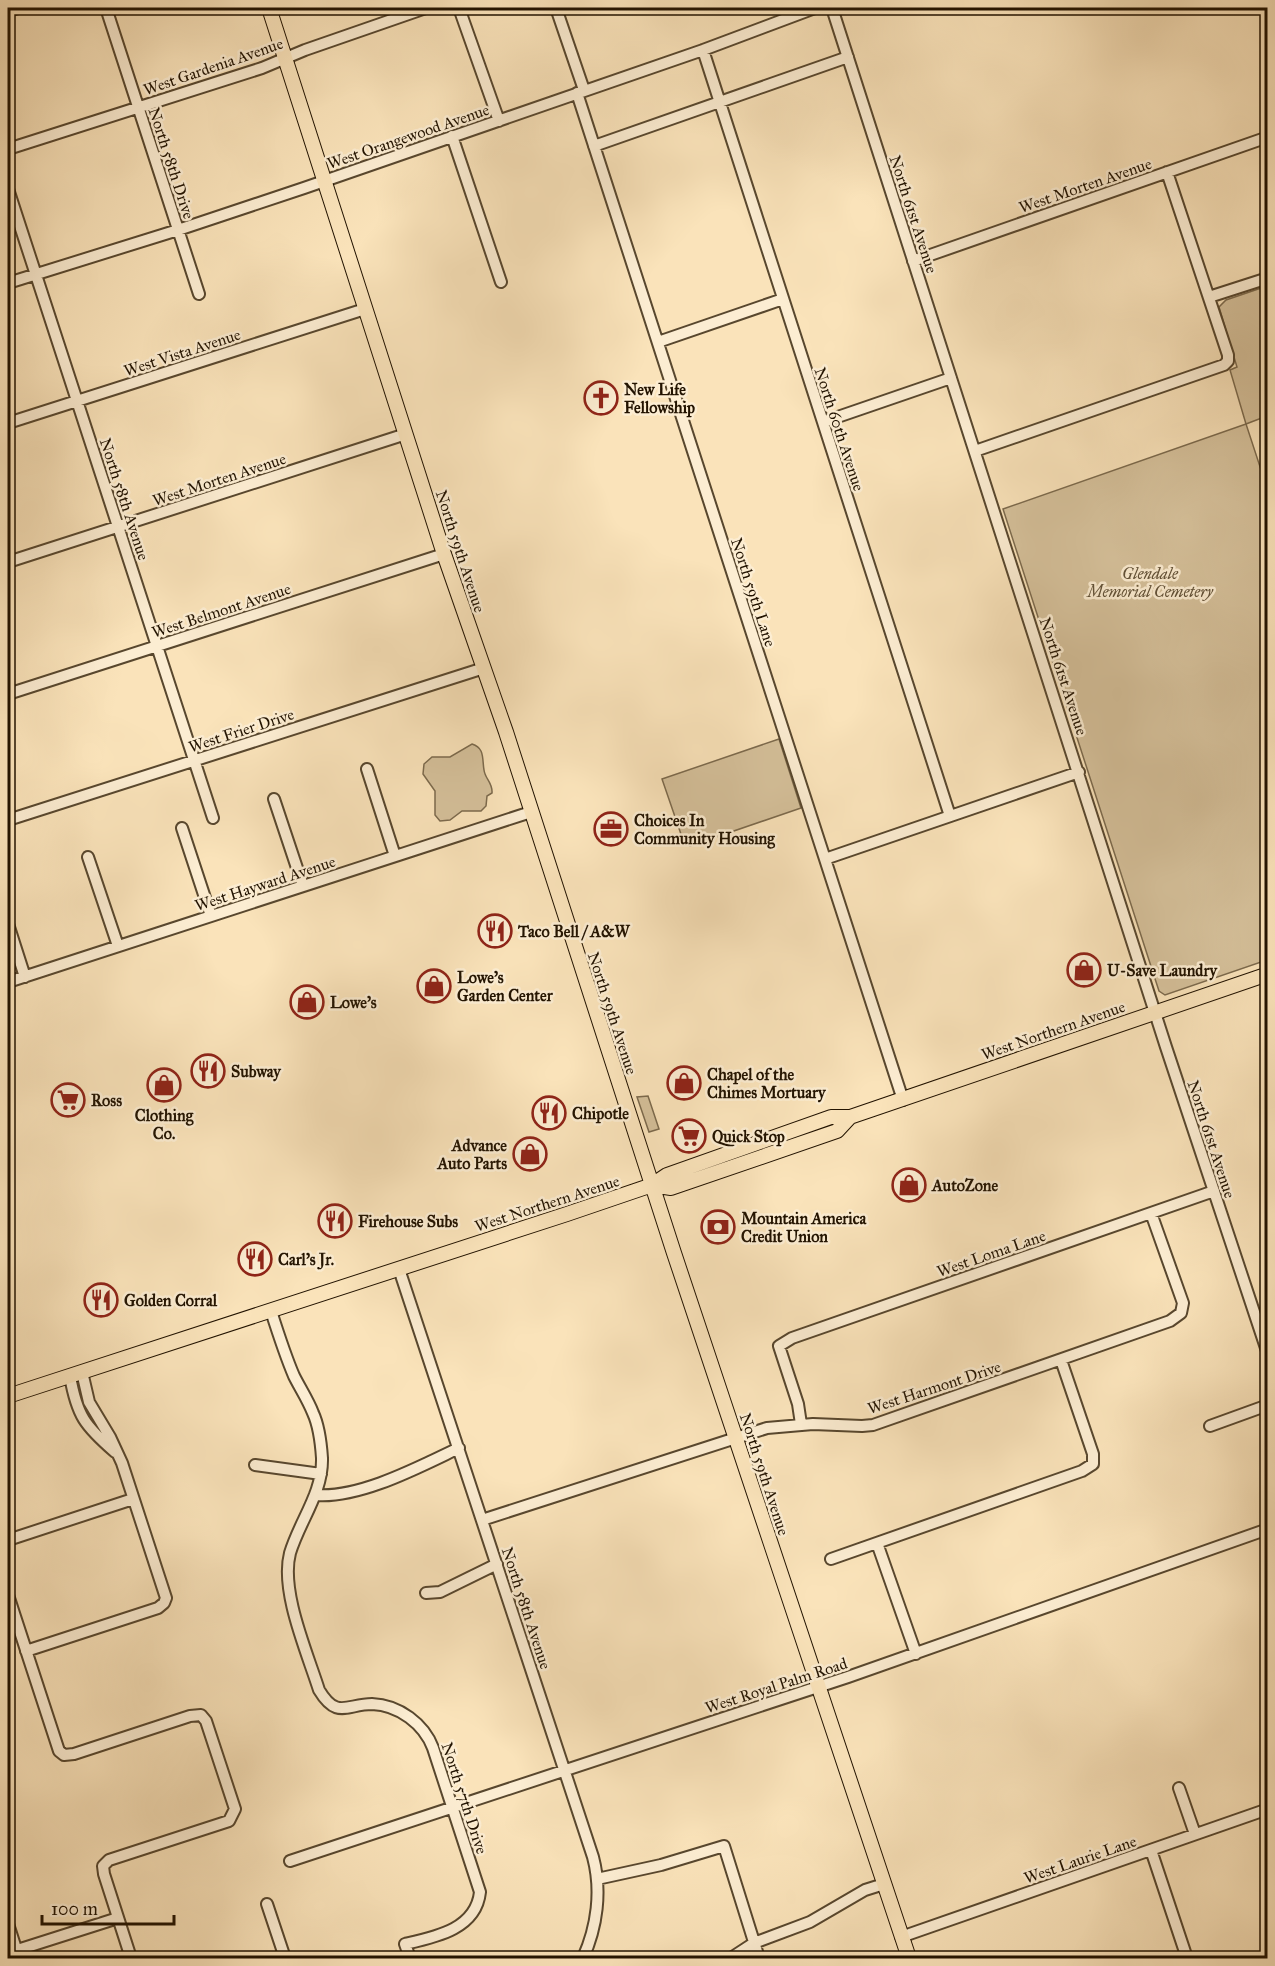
<svg xmlns="http://www.w3.org/2000/svg" width="1275" height="1966" viewBox="0 0 1275 1966" font-family="'IM FELL Great Primer',serif">
<style>
.green{fill:#d5c09a;stroke:#7c6a4d;stroke-width:1.5}
.lines{fill:none;stroke-linecap:round;stroke-linejoin:round}
.minor-casing{stroke:#58472e;stroke-width:14}
.major-casing{stroke:#221300;stroke-width:16}
.minor{stroke:#fcedd2;stroke-width:10}
.major{stroke:#fae3ba;stroke-width:14}
.labels{text-anchor:middle;stroke-width:5;stroke-linejoin:round;paint-order:stroke}
.street-label{font-size:16px;fill:#221300;stroke:#fcedd2}
.poi-label{font-size:16px;font-weight:bold;fill:#221300;stroke:#fcedd2;text-anchor:start}
.park-label{font-size:16px;font-style:italic;fill:#615036;stroke:#fcedd2}
</style>
<rect width="100%" height="100%" fill="#fae3ba"/>
<filter id="stains"><feTurbulence type="fractalNoise" baseFrequency=".00333" numOctaves="4"/><feColorMatrix values="0 0 0 0 .2 0 0 0 0 .09 0 0 0 0 .02 0 0 0 .5 -.17"/></filter>
<radialGradient id="worn" r=".72"><stop offset=".6" stop-color="#630" stop-opacity="0"/><stop offset="1" stop-color="#630" stop-opacity=".3"/></radialGradient>
<path class="green" d="M1267,286V416L1246,424L1268,491L1267,960L1165,995L1159,991L1003,509L1246,424L1230,370L1237,367L1219,307L1226,300Z
M779,739L801,808L690,846L687,839L683,840L662,779Z
M472,744C485,748 482,759 484,770C485,779 493,783 492,793L487,796L486,806L481,811H462L450,820L440,821L435,815V791L423,774L424,764L432,757H450Z
M648,1096L659,1129L649,1132L637,1097Z"/>
<g class="lines">
<defs>
<path id="minor" d="M106,8L199,294
M459,8L499,121
M556,8L584,90
M832,8L1166,1047L1268,1354
M8,11L18,8
M703,50L950,816
M577,93L903,1100
M452,136L501,282
M594,146L848,57
M8,149L262,68L305,50L426,8
M8,189L213,818
M913,261L1268,137
M8,283L178,230L304,188L703,50L815,8
M1209,297L1268,278
M658,342L783,299
M823,422L951,378
M8,423L365,309
M975,451L1224,365L1228,361V355L1167,172
M8,562L406,434
M8,694L444,554
M367,769L395,856
M274,799L303,886
M8,820L484,668
M182,828L211,916
M88,857L118,946
M825,859L1079,772
M8,924L25,977
M8,982L531,812
M399,1269L593,1857C602,1891 597,1927 583,1958
M271,1311C278,1333 285,1355 294,1376C300,1388 308,1400 313,1413C319,1426 321,1443 322,1458C323,1493 300,1520 290,1553C280,1591 307,1652 319,1690C337,1720 347,1704 372,1704C399,1705 424,1724 433,1748L480,1892C476,1929 436,1937 405,1944L410,1958
M70,1376C77,1416 85,1426 115,1452
M801,1424L798,1404L779,1346L792,1338L1214,1191
M1210,1426L1268,1405
M255,1465L321,1474
M315,1495C359,1499 419,1467 459,1448
M482,1520L767,1428L813,1424L862,1426L873,1425L1170,1321L1181,1313L1183,1303L1151,1213
M8,1540L133,1499
M877,1543L916,1654
M831,1559L1082,1471L1093,1464V1454L1061,1360
M426,1593L440,1592L497,1564
M8,1595L59,1751L64,1755L74,1754L190,1716L201,1715L206,1721L235,1809L229,1821L109,1860L103,1866L104,1874L131,1958
M26,1651L158,1608L164,1603L166,1598L122,1463L110,1437L89,1402L82,1372
M1179,1788L1195,1834
M1151,1850L1187,1958
M290,1861L848,1677L1268,1529
M597,1879L661,1865L724,1846L759,1958
M267,1904L285,1958
M8,1924L19,1958
M901,1937L1268,1809
M8,1953L118,1918
M731,1958L754,1943L810,1922L865,1890L884,1884"/>
<path id="major" d="M269,8L444,554L506,732L674,1253L909,1958
M652,1185L671,1188L837,1131L850,1117
M8,1396L567,1214L652,1185L667,1175L831,1117H850L1268,974"/>
</defs>
<use href="#minor" class="minor-casing"/>
<use href="#major" class="major-casing"/>
<use href="#minor" class="minor"/>
<use href="#major" class="major"/>
</g>
<defs>
<symbol id="church-ring" viewBox="-11 -11 22 22"><circle r="9.5" fill="#fcedd2" stroke="#8f2418" stroke-width="1.5"/><path d="M-1.2-6h2.4v3.5h3.3v2.4h-3.3V6h-2.4V-.1h-3.3v-2.4h3.3Z" fill="#8f2418"/></symbol>
<symbol id="office-ring" viewBox="-11 -11 22 22"><circle r="9.5" fill="#fcedd2" stroke="#8f2418" stroke-width="1.5"/><path d="M-6-3h4V-5.5h4V-3h4V5H-6ZM-1-4.5V-3h2v-1.5ZM-6 0V1H6V0Z" fill="#8f2418"/></symbol>
<symbol id="restaurant-ring" viewBox="-11 -11 22 22"><circle r="9.5" fill="#fcedd2" stroke="#8f2418" stroke-width="1.5"/><path d="M-5-6h1v4h1v-4h1v4h1v-4h1v5L-1.5 .5V6h-2V.5L-5-1ZM5-6V6H3V1.5H1.5Q1.5-4 5-6Z" fill="#8f2418"/></symbol>
<symbol id="shop-ring" viewBox="-11 -11 22 22"><circle r="9.5" fill="#fcedd2" stroke="#8f2418" stroke-width="1.5"/><path d="M-5-2.5h2.3a2.7 3.5 0 0 1 5.4 0H5L5.5 6h-11ZM-1.5-2.5h3a1.5 2.3 0 0 0-3 0Z" fill="#8f2418"/></symbol>
<symbol id="supermarket-ring" viewBox="-11 -11 22 22"><circle r="9.5" fill="#fcedd2" stroke="#8f2418" stroke-width="1.5"/><path d="M-6-5.5h2.5l.6 2H6L4.5 2H-2.5L-4.4-4H-6ZM-1.5 3.2a1.3 1.3 0 1 0 .1 0ZM3 3.2a1.3 1.3 0 1 0 .1 0Z" fill="#8f2418"/></symbol>
<symbol id="bank-ring" viewBox="-11 -11 22 22"><circle r="9.5" fill="#fcedd2" stroke="#8f2418" stroke-width="1.5"/><path d="M-6-4H6V4H-6ZM0-2.3a2.3 2.3 0 1 0 0 4.6a2.3 2.3 0 1 0 0-4.6Z" fill="#8f2418"/></symbol>
</defs>
<g fill-rule="evenodd">
<use href="#church-ring" x="582" y="379" width="38" height="38"/>
<use href="#office-ring" x="592" y="810" width="38" height="38"/>
<use href="#restaurant-ring" x="476" y="912" width="38" height="38"/>
<use href="#shop-ring" x="1065" y="951" width="38" height="38"/>
<use href="#shop-ring" x="415" y="967" width="38" height="38"/>
<use href="#shop-ring" x="288" y="983" width="38" height="38"/>
<use href="#restaurant-ring" x="189" y="1052" width="38" height="38"/>
<use href="#shop-ring" x="665" y="1064" width="38" height="38"/>
<use href="#shop-ring" x="145" y="1066" width="38" height="38"/>
<use href="#supermarket-ring" x="49" y="1081" width="38" height="38"/>
<use href="#restaurant-ring" x="530" y="1094" width="38" height="38"/>
<use href="#supermarket-ring" x="670" y="1117" width="38" height="38"/>
<use href="#shop-ring" x="511" y="1135" width="38" height="38"/>
<use href="#shop-ring" x="890" y="1166" width="38" height="38"/>
<use href="#restaurant-ring" x="316" y="1202" width="38" height="38"/>
<use href="#bank-ring" x="699" y="1208" width="38" height="38"/>
<use href="#restaurant-ring" x="236" y="1240" width="38" height="38"/>
<use href="#restaurant-ring" x="82" y="1281" width="38" height="38"/>
</g>
<g class="labels">
<g class="street-label">
<text transform="translate(213 66) rotate(-19)" y="6">West Gardenia Avenue</text>
<text transform="translate(408 136) rotate(-19)" y="6">West Orangewood Avenue</text>
<text transform="translate(172 163) rotate(72)" y="6">North 58th Drive</text>
<text transform="translate(1085 185) rotate(-19)" y="6">West Morten Avenue</text>
<text transform="translate(914 214) rotate(72)" y="6">North 61st Avenue</text>
<text transform="translate(182 352) rotate(-18)" y="6">West Vista Avenue</text>
<text transform="translate(840 429) rotate(72)" y="6">North 60th Avenue</text>
<text transform="translate(219 479) rotate(-18)" y="6">West Morten Avenue</text>
<text transform="translate(125 499) rotate(72)" y="6">North 58th Avenue</text>
<text transform="translate(461 551) rotate(72)" y="6">North 59th Avenue</text>
<text transform="translate(754 592) rotate(72)" y="6">North 59th Lane</text>
<text transform="translate(221 610) rotate(-18)" y="6">West Belmont Avenue</text>
<text transform="translate(1064 676) rotate(72)" y="6">North 61st Avenue</text>
<text transform="translate(241 730) rotate(-18)" y="6">West Frier Drive</text>
<text transform="translate(265 883) rotate(-18)" y="6">West Hayward Avenue</text>
<text transform="translate(613 1013) rotate(72)" y="6">North 59th Avenue</text>
<text transform="translate(1053 1030) rotate(-19)" y="6">West Northern Avenue</text>
<text transform="translate(1212 1139) rotate(72)" y="6">North 61st Avenue</text>
<text transform="translate(547 1203) rotate(-18)" y="6">West Northern Avenue</text>
<text transform="translate(991 1253) rotate(-19)" y="6">West Loma Lane</text>
<text transform="translate(934 1387) rotate(-18)" y="6">West Harmont Drive</text>
<text transform="translate(765 1474) rotate(72)" y="6">North 59th Avenue</text>
<text transform="translate(527 1608) rotate(72)" y="6">North 58th Avenue</text>
<text transform="translate(776 1685) rotate(-18)" y="6">West Royal Palm Road</text>
<text transform="translate(465 1798) rotate(72)" y="6">North 57th Drive</text>
<text transform="translate(1080 1859) rotate(-19)" y="6">West Laurie Lane</text>
</g>
<g class="poi-label">
<text x="624" y="395">New Life<tspan x="624" dy="18">Fellowship</tspan></text>
<text x="634" y="826">Choices In<tspan x="634" dy="18">Community Housing</tspan></text>
<text x="518" y="937">Taco Bell / A&amp;W</text>
<text x="1107" y="976">U-Save Laundry</text>
<text x="457" y="983">Lowe's<tspan x="457" dy="18">Garden Center</tspan></text>
<text x="330" y="1008">Lowe's</text>
<text x="231" y="1077">Subway</text>
<text x="707" y="1080">Chapel of the<tspan x="707" dy="18">Chimes Mortuary</tspan></text>
<text x="91" y="1106">Ross</text>
<text x="572" y="1119">Chipotle</text>
<text x="164" y="1121" text-anchor="middle">Clothing<tspan x="164" dy="18">Co.</tspan></text>
<text x="712" y="1142">Quick Stop</text>
<text x="507" y="1151" text-anchor="end">Advance<tspan x="507" dy="18">Auto Parts</tspan></text>
<text x="932" y="1191">AutoZone</text>
<text x="741" y="1224">Mountain America<tspan x="741" dy="18">Credit Union</tspan></text>
<text x="358" y="1227">Firehouse Subs</text>
<text x="278" y="1265">Carl's Jr.</text>
<text x="124" y="1306">Golden Corral</text>
</g>
<g class="park-label">
<text x="1150" y="579">Glendale<tspan x="1150" dy="18">Memorial Cemetery</tspan></text>
</g>
</g>
<rect width="1275" height="1966" fill="none" stroke="#fae3ba" stroke-width="30"/>
<rect x="9" y="9" width="1257" height="1948" fill="none" stroke="#221300" stroke-width="3"/>
<rect x="15" y="15" width="1245" height="1936" fill="none" stroke="#221300" stroke-width="1.5"/>
<path d="M42 1915v9h132v-9" fill="none" stroke="#221300" stroke-width="3"/>
<text x="51" y="1915" font-size="18" fill="#221300" stroke="#fcedd2" stroke-width="4.5" paint-order="stroke">100 m</text>
<rect width="100%" height="100%" filter="url(#stains)"/>
<rect width="100%" height="100%" fill="url(#worn)"/>
</svg>
